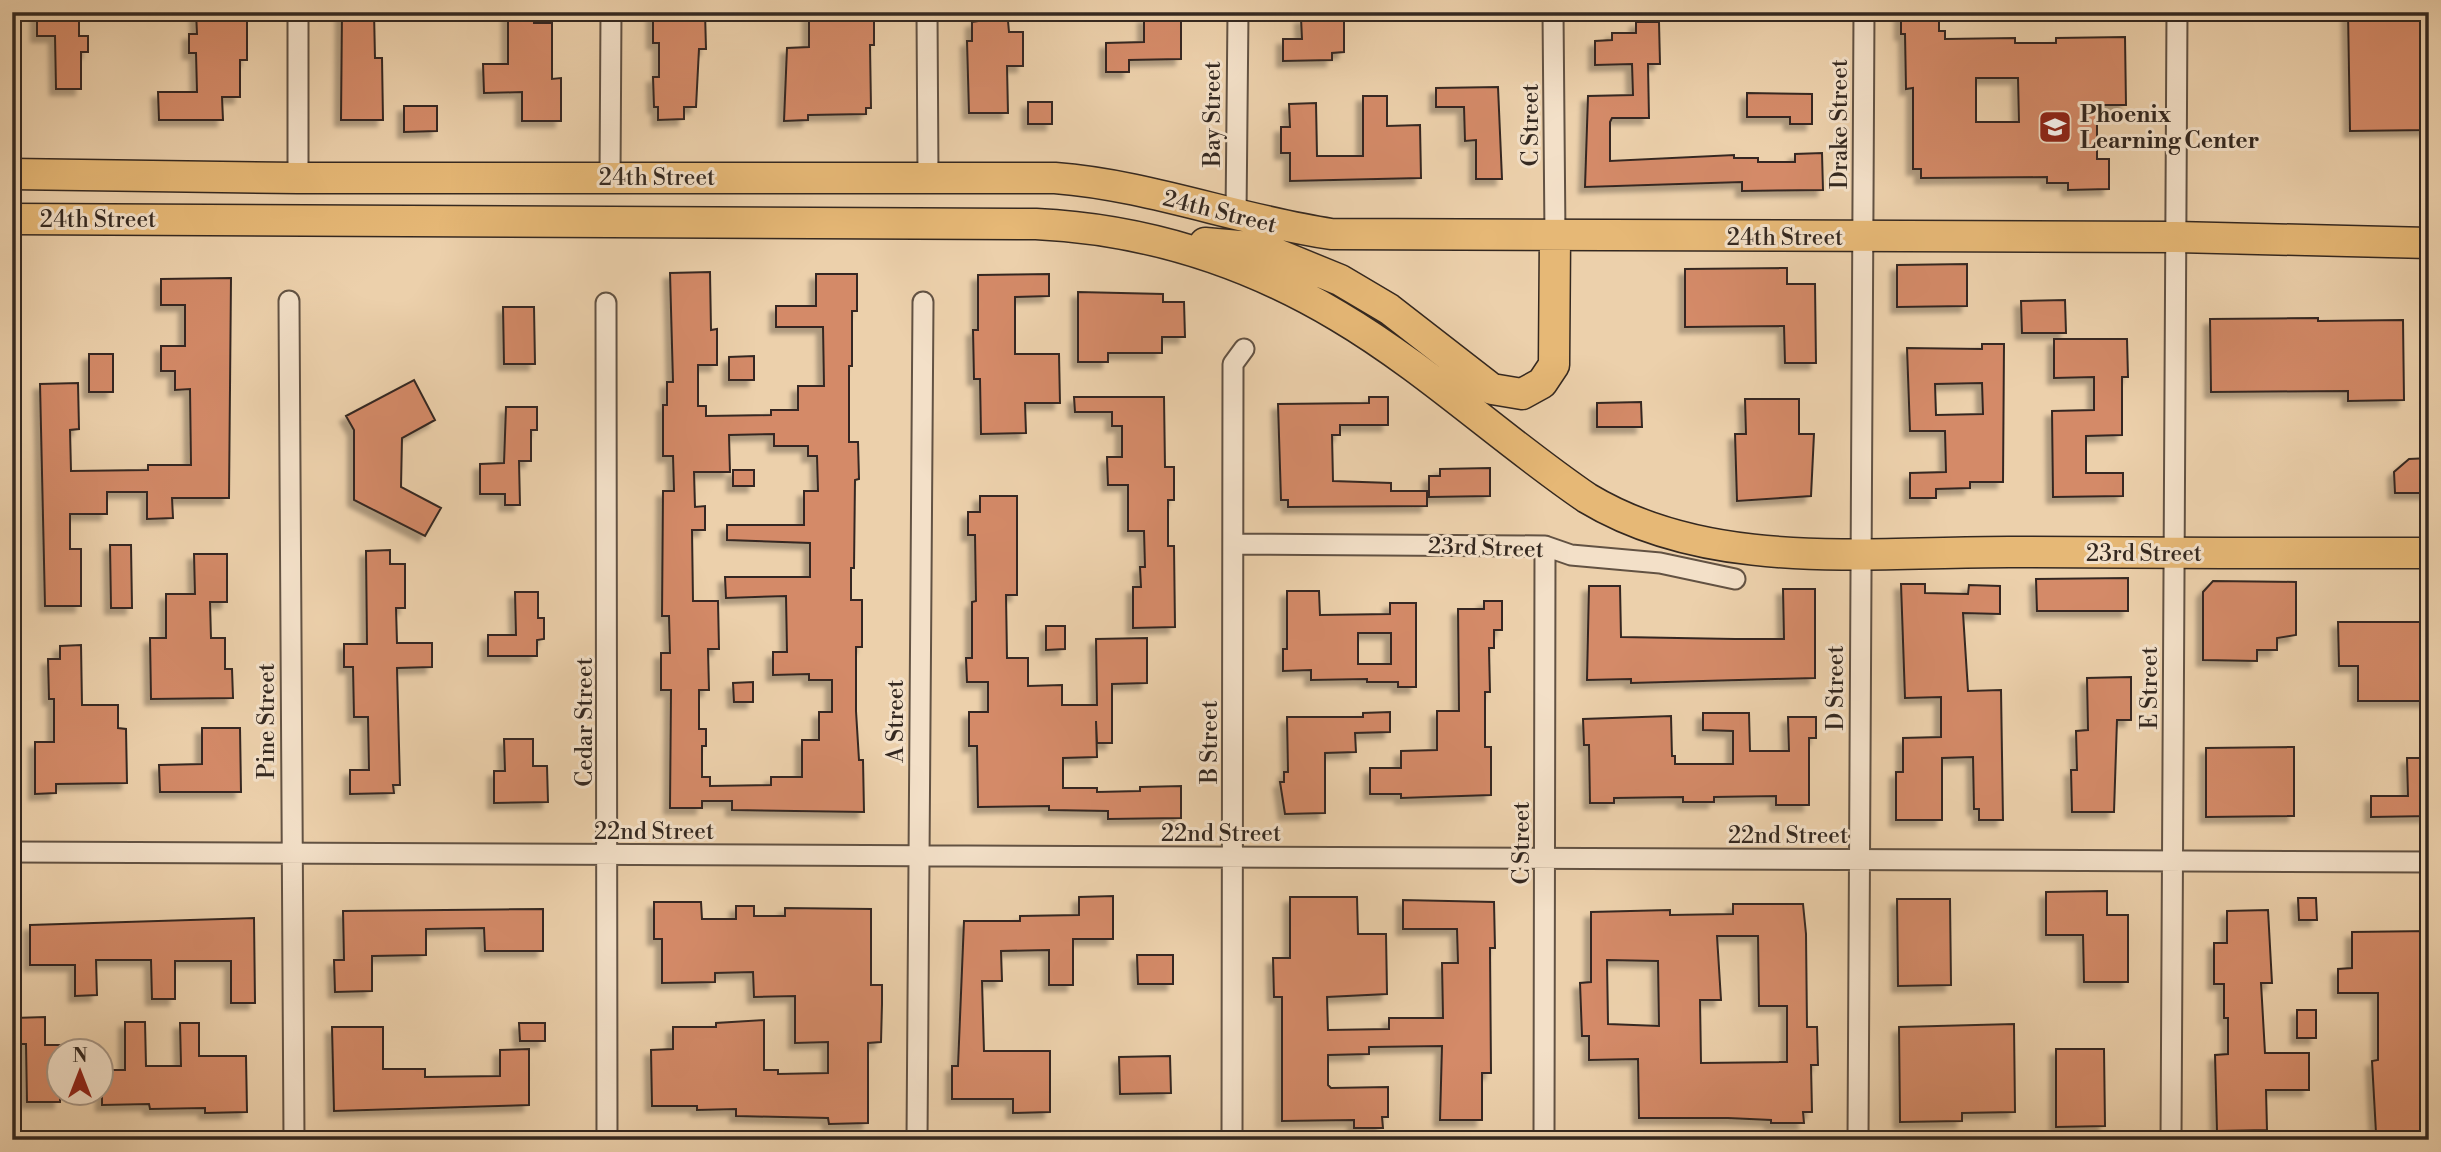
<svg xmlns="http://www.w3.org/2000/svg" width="2441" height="1152" viewBox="0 0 2441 1152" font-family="'Libre Bodoni',serif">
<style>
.building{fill:#d48a68;stroke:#342820;stroke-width:2;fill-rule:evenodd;filter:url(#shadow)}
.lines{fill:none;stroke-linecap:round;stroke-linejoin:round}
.street-casing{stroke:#625243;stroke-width:23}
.primary-casing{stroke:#342820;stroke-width:33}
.street{stroke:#f3e0c8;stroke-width:19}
.primary{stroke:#e6b876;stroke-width:30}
.labels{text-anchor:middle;stroke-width:6;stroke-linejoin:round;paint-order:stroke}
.street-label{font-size:23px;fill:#342820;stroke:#f3e0c8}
.poi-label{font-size:23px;font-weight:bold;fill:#342820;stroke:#f3e0c8;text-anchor:start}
</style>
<defs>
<filter id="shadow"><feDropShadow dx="-6" dy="6" stdDeviation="2" flood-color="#0004"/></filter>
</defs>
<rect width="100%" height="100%" fill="#ecd0ab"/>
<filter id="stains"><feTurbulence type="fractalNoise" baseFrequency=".00286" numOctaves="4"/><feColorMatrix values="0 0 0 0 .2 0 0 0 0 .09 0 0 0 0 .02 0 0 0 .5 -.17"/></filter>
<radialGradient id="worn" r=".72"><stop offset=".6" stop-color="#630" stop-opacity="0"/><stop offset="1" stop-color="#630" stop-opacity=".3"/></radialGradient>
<path class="building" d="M37,12H79V36H88V52H81V89H56L55,36H37Z
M196,12H247V60H240V97H222L223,120H159L158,92H197L196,53H189V34H197Z
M342,12H374L375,58H382L383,120H341Z
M508,12H534V23H552V79L561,78V121H522V92L484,93L483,64H508Z
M705,12L706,49H699L696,107H684V119L658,120V107H654L653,77H659V43H653V13Z
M979,12H1003V21H1008L1009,32H1023V66H1007L1008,113H969L967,41H972V22L979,21Z
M1901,12H1939V31H1945V39L2015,38V43H2056V38L2125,37L2126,105H2097V159H2109V189L2068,190V183H2047V177L1921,178V169H1913V88L1906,89L1905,34H1901ZM1976,78H2018L2019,122H1976Z
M2348,12H2429V130L2350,131Z
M809,14H874V45H870L871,108H866V114L808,115V120L784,121L787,48L809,47Z
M1144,17H1181V59L1129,60V72H1106V43L1144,42Z
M1344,17V52L1332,53V60L1283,61V39H1302L1301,18Z
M1636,22H1659L1660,64H1648L1649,118H1612L1610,122V161L1734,155V158H1758V162H1795V154L1822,153L1823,190L1742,191V182L1585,187L1588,96L1633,95L1632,64L1595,65V41L1612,40V33H1636Z
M1498,87L1502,179H1476V140L1465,141L1464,107H1436V88Z
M1747,93L1812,94V124H1790V117H1747Z
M1363,96H1387V126L1420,125L1421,178L1290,181V153H1281V127H1290L1289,104L1316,103L1317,156H1363Z
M1028,102H1052V124H1028Z
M404,106H437V131L404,132Z
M1967,264V306L1897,307V265Z
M1787,268V284H1815L1816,363H1785L1784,326L1685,327V269Z
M710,272L711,330L717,329V365H698V406H706V416L771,415V410H798V386H824L823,327H776V306H816V274H857V311H852V366H849V442H858L859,479L855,480L854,568H851V600H862V647H856V711L859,760H863L864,812L732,810V801H702V808H670L671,690H661V653H670L669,616H662L663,491H674L673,456H663V405H667V382H673L670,273ZM774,434V446H808V456H817L818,491H804V525H727V540L810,543V577H725L726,598L786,596L787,652H773V675L809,674V680H832V712H819V740H802V777H771V785L710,786V777H702V746H706V729H699V690H709L708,649H719L718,601H693L692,530H705V506L695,507L694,472H730L729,435Z
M1049,274V296L1015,297V354H1059L1060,403H1025L1026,433L981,434L980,379H974L973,330H978V275Z
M231,278L229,498H172L173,518L147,519V492H107V514H70V549H81V606H45L40,384L78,383L79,429L70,430L71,471L148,470V465H191L190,389L175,390V371H161V346H185V305H161V279Z
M1078,292L1163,294V302H1184L1185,337H1162V353H1108V362H1078Z
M2065,300L2066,333H2022L2021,301Z
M503,307H534L535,364H504Z
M2318,318V321L2403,320L2404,400L2348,401V391L2211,392L2210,319Z
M2054,339H2127L2128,377H2122V435L2086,436V473H2123V496L2053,497L2052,411L2094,410V377L2054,378Z
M1982,344H2004L2003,482H1970V488L1936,489V498H1910V473L1946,472L1945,431H1910L1907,348L1982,349ZM1982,383L1983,414L1936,415L1935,384Z
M89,354H113V392H89Z
M754,356V380H729V357Z
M414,380L435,420L402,438L401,487L441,508L425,536L354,500V430L346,416Z
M1074,397H1164L1165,467H1174V500H1168V546H1174L1175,627L1133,628V587H1141L1140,567H1145L1144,531H1128V485H1108L1107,457H1122V426H1112V412H1075Z
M1369,397H1388V425H1340V435H1332L1333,481L1391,483V491H1427V506L1288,507V500H1281L1278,404L1369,403Z
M1745,399H1799V434H1814L1811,496L1737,501L1735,434H1746Z
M1641,402L1642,427H1597V403Z
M506,407H537V430H531V461H519L520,505H505V494H480V464L504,463Z
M2429,458V493H2395L2394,472L2409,459Z
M1490,468V496L1429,497V476H1440V469Z
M733,470H754V486H733Z
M980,496H1017V595H1006L1007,658H1028V686L1062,685V705H1097L1096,639L1147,638V683L1112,684V743H1097L1096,721L1097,757L1063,758V788H1097V792L1140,791V787L1181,786V818L1108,819V811L1049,810V806L978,807L977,746H969V712H988V682H967L966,658H972V602L976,601L975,535H968V512H980Z
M110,545H131L132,608H111Z
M390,550V564H405V608H396L397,643H432V667L397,668L400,785H393L394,793L350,794V770H369L368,717H354L353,667H344V644H367L366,551Z
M194,554H227V602H210L211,638H225V669H232L233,698L151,699L150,638H166V594H195Z
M2128,578V611H2037L2036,579Z
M2213,581L2296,582V635L2277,638V650H2257V661L2203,660V592Z
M1901,584H1925V593L1968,594L1969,585L2000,586V614L1963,613L1968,691L2001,690L2003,820H1979V809H1974L1973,757L1942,758V820H1896V772H1903V738L1941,737V697L1905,698Z
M1589,586H1620L1621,637L1735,639H1784L1783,589H1815V678L1631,683V679L1587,680Z
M1287,591H1319L1320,615L1390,614V603H1416V687H1398V682H1367V679L1311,680V670L1283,671V649H1287ZM1358,633H1391V664H1358Z
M515,592H538V618H544V639L537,640V656H488V635H516Z
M1484,601H1502V630H1494V648H1489L1490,692H1485V747H1491V795L1401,798V794H1370V768H1401V751L1437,750V711H1459L1458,609H1484Z
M2338,622H2429V701H2358V666H2339Z
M1046,626H1065V649L1046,650Z
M81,645L82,705H118V728L126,729L127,783L56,784V793L35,794V742H54V699H49L48,659H60V646Z
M2131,677V720H2117L2114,812H2072L2071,770H2077L2076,731L2088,730L2087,678Z
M753,682V702H734L733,683Z
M1390,712V732L1355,733L1356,752L1325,753V813L1285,814L1280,782H1284V772H1288L1287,717H1363V713Z
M1703,713H1749L1750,751H1789L1788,717H1816V738H1809V805H1776V796L1714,797V802H1683V797L1614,798V803H1590L1589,745H1584L1583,719L1671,716L1672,756H1675V764H1733V731L1703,730Z
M202,728H240L241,792H160L159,765L202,764Z
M504,739H533V766H547L548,802L494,803V771H505Z
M2294,747V816L2206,817V748Z
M2407,758H2429V816L2371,817V796H2408Z
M2107,891V915H2128V982H2084L2083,935H2046V892Z
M1113,896V939H1073V985H1049V950L1001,951L1002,981H982L984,1051H1050V1112L1013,1113V1099H952V1066H958L964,921H1020V916L1079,915V897Z
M1290,897H1357L1358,934H1386L1387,994L1327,997L1328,1030L1389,1029V1018H1443L1442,963H1458L1457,929H1403V900L1494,902L1495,948H1490L1491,1073H1482V1120H1440L1442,1046L1369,1047V1054L1328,1055V1085L1331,1088L1388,1087V1117H1382L1383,1128H1354V1120L1282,1121V997H1274L1273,958H1290Z
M2298,898H2316L2317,920H2299Z
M1897,899H1950L1951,985L1898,986Z
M654,902H701L702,919H736V906H754V916H785V908L871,909V985H882V1004L881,1042L868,1043V1123L829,1124L828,1118L736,1116V1109L697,1110V1106H652L651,1050L673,1049V1027H716V1023L764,1020V1070H778V1074L828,1073V1042L795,1043V996L754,997L753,972L715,973V982L662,983V939H654Z
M1733,904H1803L1806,934L1807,1027H1817L1818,1065H1811L1812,1112H1803L1804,1123H1771V1120L1728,1118H1639L1638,1059L1589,1060V1036H1582L1580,983L1591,982V912L1670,910V915L1733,914ZM1717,936H1758L1759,1006H1787V1062L1701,1063L1700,1000H1721ZM1607,960L1658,961L1659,1026L1608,1024Z
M543,909V951H485L484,928L426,929V955L372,956V991L335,992L334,960H344L343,911Z
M2268,910L2272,983H2261L2265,1053H2309V1090H2266L2267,1130L2217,1131L2215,1055L2228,1054V1018H2224V984H2214V943H2227V911Z
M254,918L255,1003H231V961H175V999H152L151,960H96L97,995L75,996V965H30V925Z
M2429,931V1133H2376L2372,1061L2378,1060V993H2338V969L2352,968V932Z
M1137,955H1173V984H1138Z
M2297,1010H2316V1038H2297Z
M45,1017V1045H60V1102H27L26,1044H14V1018Z
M125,1022H145L146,1066H181L180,1023H199V1056H246L247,1112L205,1113V1108L150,1109L149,1104L102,1105V1070H125Z
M519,1023H545V1041H520Z
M2014,1024L2015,1112L1962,1113V1121L1900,1122L1899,1027Z
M332,1027H383V1069H425V1077L500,1076V1050L529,1049V1105L334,1111Z
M2056,1049H2104L2105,1126L2056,1127Z
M1170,1056L1171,1093L1120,1094L1119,1057Z"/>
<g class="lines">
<defs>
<path id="street" d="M927,12L928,176
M1553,12L1555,237
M298,178V12
M610,178L611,12
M1236,216L1238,12
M289,301L294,1140
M606,303L607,1140
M1234,544L1545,546L1571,555L1660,563L1735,579
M12,852L2429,862
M917,1140L923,302
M1232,1140L1233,364L1244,349
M1544,1140L1545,546
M1858,1140L1864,12
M2171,1140L2177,12"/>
<path id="primary" d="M12,174L298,178H1055C1148,185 1238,220 1331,234L2176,237L2429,243
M12,219L1036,224C1143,229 1246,261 1338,316C1426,368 1502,440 1587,498C1713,574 1874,551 2016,552C2154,553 2291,553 2429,553
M1205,243L1262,248L1340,280L1389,309L1492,389L1522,394L1542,383L1554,365L1555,237"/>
</defs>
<use href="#street" class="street-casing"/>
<use href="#primary" class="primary-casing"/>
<use href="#street" class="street"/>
<use href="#primary" class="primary"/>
</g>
<defs>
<symbol id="school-square" viewBox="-11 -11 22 22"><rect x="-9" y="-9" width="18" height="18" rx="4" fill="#8f2418" stroke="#f3e0c8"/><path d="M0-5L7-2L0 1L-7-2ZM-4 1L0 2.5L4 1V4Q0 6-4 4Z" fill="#fff"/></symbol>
</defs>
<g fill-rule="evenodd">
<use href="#school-square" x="2036" y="108" width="38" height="38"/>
</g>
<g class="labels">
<g class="street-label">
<text transform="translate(1212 114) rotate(-90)" y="8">Bay Street</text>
<text transform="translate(1839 124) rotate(-90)" y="8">Drake Street</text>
<text transform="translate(1530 125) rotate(-90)" y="8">C Street</text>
<text x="657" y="185">24th Street</text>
<text transform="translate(1220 211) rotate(14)" y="8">24th Street</text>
<text x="98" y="227">24th Street</text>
<text x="1785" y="245">24th Street</text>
<text transform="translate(1486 547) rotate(2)" y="8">23rd Street</text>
<text x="2144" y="561">23rd Street</text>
<text transform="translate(1835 688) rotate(-90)" y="8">D Street</text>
<text transform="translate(2149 688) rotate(-90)" y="8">E Street</text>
<text transform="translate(266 721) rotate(-90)" y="8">Pine Street</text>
<text transform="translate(895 721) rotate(-90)" y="8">A Street</text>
<text transform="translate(584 722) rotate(-90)" y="8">Cedar Street</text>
<text transform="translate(1209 742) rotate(-90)" y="8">B Street</text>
<text x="654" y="839">22nd Street</text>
<text x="1221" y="841">22nd Street</text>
<text x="1788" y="843">22nd Street</text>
<text transform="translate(1521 843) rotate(-90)" y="8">C Street</text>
</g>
<g class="poi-label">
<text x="2080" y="122">Phoenix<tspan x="2080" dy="26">Learning Center</tspan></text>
</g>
</g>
<rect width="2441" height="1152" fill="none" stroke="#ecd0ab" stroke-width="42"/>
<rect x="14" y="14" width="2413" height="1124" fill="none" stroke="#342820" stroke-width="3.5"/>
<rect x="21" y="21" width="2399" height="1110" fill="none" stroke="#342820" stroke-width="2"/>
<g transform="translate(80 1072)"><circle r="33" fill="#f3e0c8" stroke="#a79685" stroke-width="2"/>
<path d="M0-5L12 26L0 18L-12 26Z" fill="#8f2418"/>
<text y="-10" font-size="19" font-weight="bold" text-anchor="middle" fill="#342820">N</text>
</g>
<rect width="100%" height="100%" filter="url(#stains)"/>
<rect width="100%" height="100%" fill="url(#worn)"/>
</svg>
